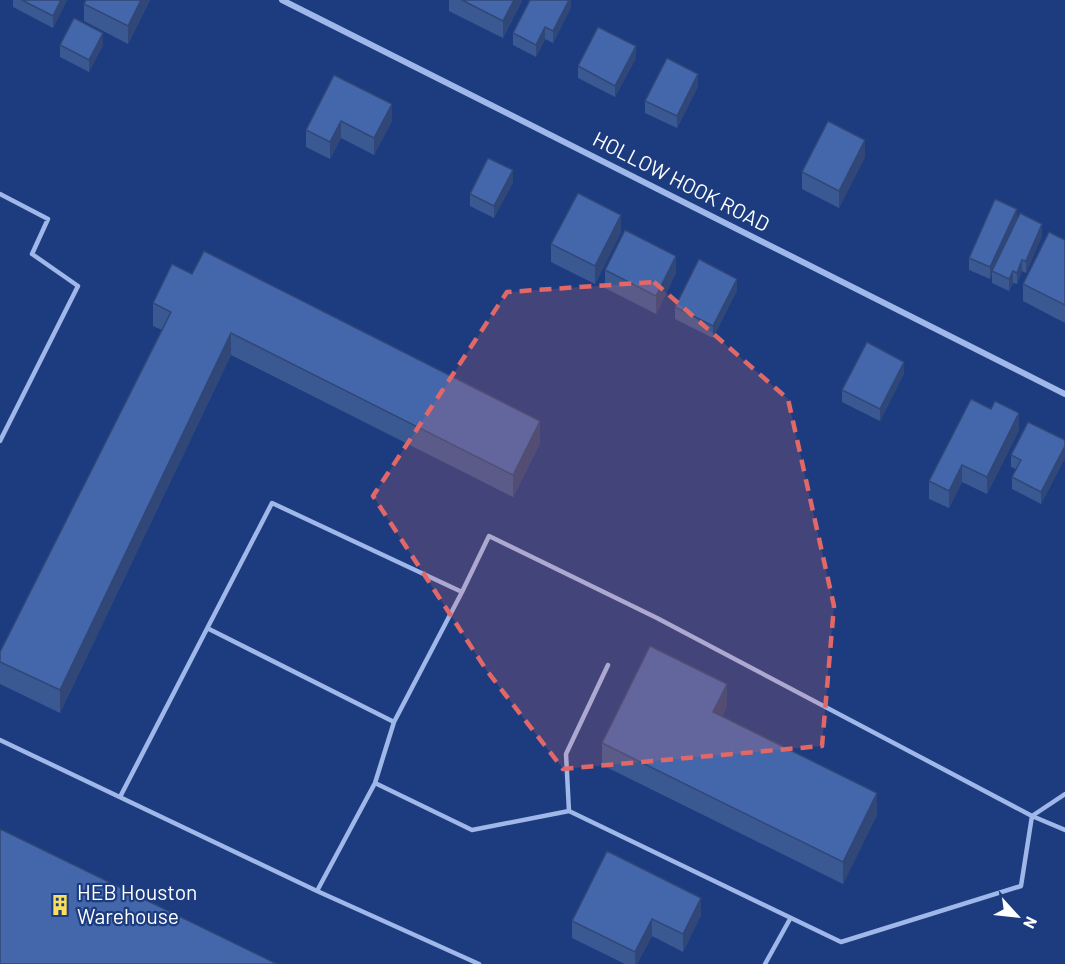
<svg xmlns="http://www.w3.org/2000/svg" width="1065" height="964" viewBox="0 0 1065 964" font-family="Barlow,sans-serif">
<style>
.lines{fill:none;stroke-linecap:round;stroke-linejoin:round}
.lane{stroke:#9fb8e9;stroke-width:4.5}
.street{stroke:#9fb8e9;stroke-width:6}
.wall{fill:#3a5892}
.shaded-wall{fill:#304777}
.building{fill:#46a;stroke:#304777;stroke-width:1.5}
.marked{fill:#e26868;fill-opacity:0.2;stroke:#e26868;stroke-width:4.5;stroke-dasharray:12 8;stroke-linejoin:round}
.labels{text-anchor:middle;stroke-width:4.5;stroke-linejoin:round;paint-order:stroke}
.street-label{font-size:21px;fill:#fff;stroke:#1c3c7f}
.poi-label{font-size:21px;fill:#fff;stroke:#1c3c7f;text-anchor:start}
</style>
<rect width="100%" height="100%" fill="#1c3c7f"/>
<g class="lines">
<path class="lane" d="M0,194L48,219L32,254L78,286L0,441
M209,629L394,722
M0,740L317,891L479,964
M375,783L472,830L569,811L841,942L1021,886L1032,816L657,618L489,536L462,592
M1065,794L1032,816L1065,830
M120,797L272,503L462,592L394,722L375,783L317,891
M569,811L566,754L608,665
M765,964L790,919"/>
<path class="street" d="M282,0L1065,394"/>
</g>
<path class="wall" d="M13,0H67L53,28L13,7Z
M86,0H150L128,44L84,21V4Z
M449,0H522V1L503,38L449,11Z
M571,0V7L553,43L545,39L536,57L513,45V33Z
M60,45H103L89,72L60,57Z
M636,58L615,97L578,78V66Z
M334,75L392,121L374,155L341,138L330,159L306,147V130Z
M698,86L677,128L645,113V101Z
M865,157L839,208L802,189V172Z
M513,182L494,218L470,206V194Z
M1017,218L1042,236L1026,273L1022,271L1017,284L1013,283L1009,291L992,283V274L990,279L969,270V258Z
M621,232L595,284L551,262V244Z
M1065,240V323L1023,301V284Z
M605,270L676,273L656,314L605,288Z
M737,290L713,338L675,319V307Z
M153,303L540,443L513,497L231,355L60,713L0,684V652L162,330L153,326Z
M904,373L880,421L842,402V390Z
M1019,430L987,494L962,482L949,508L929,499V481Z
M1065,440V458L1041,504L1012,489V477L1016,469L1011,467V455Z
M727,707L722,716L877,815L843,884L602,765V743Z
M701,915L683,952L652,936L637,964H625L572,938V921Z"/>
<path class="shaded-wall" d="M61,0H67L53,28V16Z
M141,0H150L128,44V26Z
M514,0H522V1L503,38V21Z
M569,0H571V7L553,43V31Z
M545,27V39L536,57V45Z
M103,33V45L89,72V60Z
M636,46V58L615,97V86Z
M698,74V86L677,128V116Z
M392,104V121L374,155V138Z
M341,121V138L330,159V142Z
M865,140V157L839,208V191Z
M513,170V182L494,218V206Z
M1017,209V221L992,271V274L990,279V267Z
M621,215V232L595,284V266Z
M1042,224V236L1026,273V261Z
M676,256V273L656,314V296Z
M1022,260V271L1017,284V273Z
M1013,271V283L1009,291V279Z
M737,279V290L713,338V326Z
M231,333V355L60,713V690Z
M904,362V373L880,421V409Z
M1019,413V430L987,494V477Z
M540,421V443L513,497V475Z
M1065,446V458L1041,504V492Z
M962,465V482L949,508V491Z
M727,684V707L713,734V712Z
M877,793V815L843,884V862Z
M701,898V915L683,952V934Z
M652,919V936L637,964H635V952Z"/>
<path class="building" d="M22,0H61L53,16Z
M86,0H141L128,26L84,4Z
M462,0H514L503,21Z
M530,0H569L553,31L545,27L536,45L513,33Z
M74,18L103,33L89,60L60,45Z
M598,27L636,46L615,86L578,66Z
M667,58L698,74L677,116L645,101Z
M334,75L392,104L374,138L341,121L330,142L306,130Z
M828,121L865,140L839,191L802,172Z
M488,158L513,170L494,206L470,194Z
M578,193L621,215L595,266L551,244Z
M995,199L1017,209L990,267L969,258Z
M1020,213L1042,224L1026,261L1022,260L1017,273L1013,271L1009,279L992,271Z
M625,230L676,256L656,296L605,270Z
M1049,232L1065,240V305L1023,284Z
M204,251L540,421L513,475L231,333L60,690L0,662V652L171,312L153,303L172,264L192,274Z
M699,259L737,279L713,326L675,307Z
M867,342L904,362L880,409L842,390Z
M971,399L991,409L995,401L1019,413L987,477L962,465L949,491L929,481Z
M1028,422L1065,440V446L1041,492L1012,477L1021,460L1011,455Z
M650,646L727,684L713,712L877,793L843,862L602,743Z
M0,829L277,964H0Z
M607,851L701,898L683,934L652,919L635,952L572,921Z"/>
<path class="marked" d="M654,282L788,399L834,606L822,746L563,769L487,671L373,496L507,292Z"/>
<defs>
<symbol id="building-bare" viewBox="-9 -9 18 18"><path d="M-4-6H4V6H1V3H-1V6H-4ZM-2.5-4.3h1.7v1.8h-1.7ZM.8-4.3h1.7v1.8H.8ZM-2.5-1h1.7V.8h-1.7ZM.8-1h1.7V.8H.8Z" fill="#fade5c" stroke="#1c3c7f" stroke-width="2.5" paint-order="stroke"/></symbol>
</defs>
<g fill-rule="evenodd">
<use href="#building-bare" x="45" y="890" width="30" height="30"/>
</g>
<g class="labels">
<g class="street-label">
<text transform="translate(681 182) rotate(27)" y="7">HOLLOW HOOK ROAD</text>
</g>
<g class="poi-label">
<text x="77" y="900">HEB Houston<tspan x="77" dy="24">Warehouse</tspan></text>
</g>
</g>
<g transform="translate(1017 916) rotate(117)" stroke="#1c3c7f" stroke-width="4.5" paint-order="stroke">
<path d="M0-4.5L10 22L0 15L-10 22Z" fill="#ffffff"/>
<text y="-9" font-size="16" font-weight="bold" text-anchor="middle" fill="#ffffff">N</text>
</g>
</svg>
